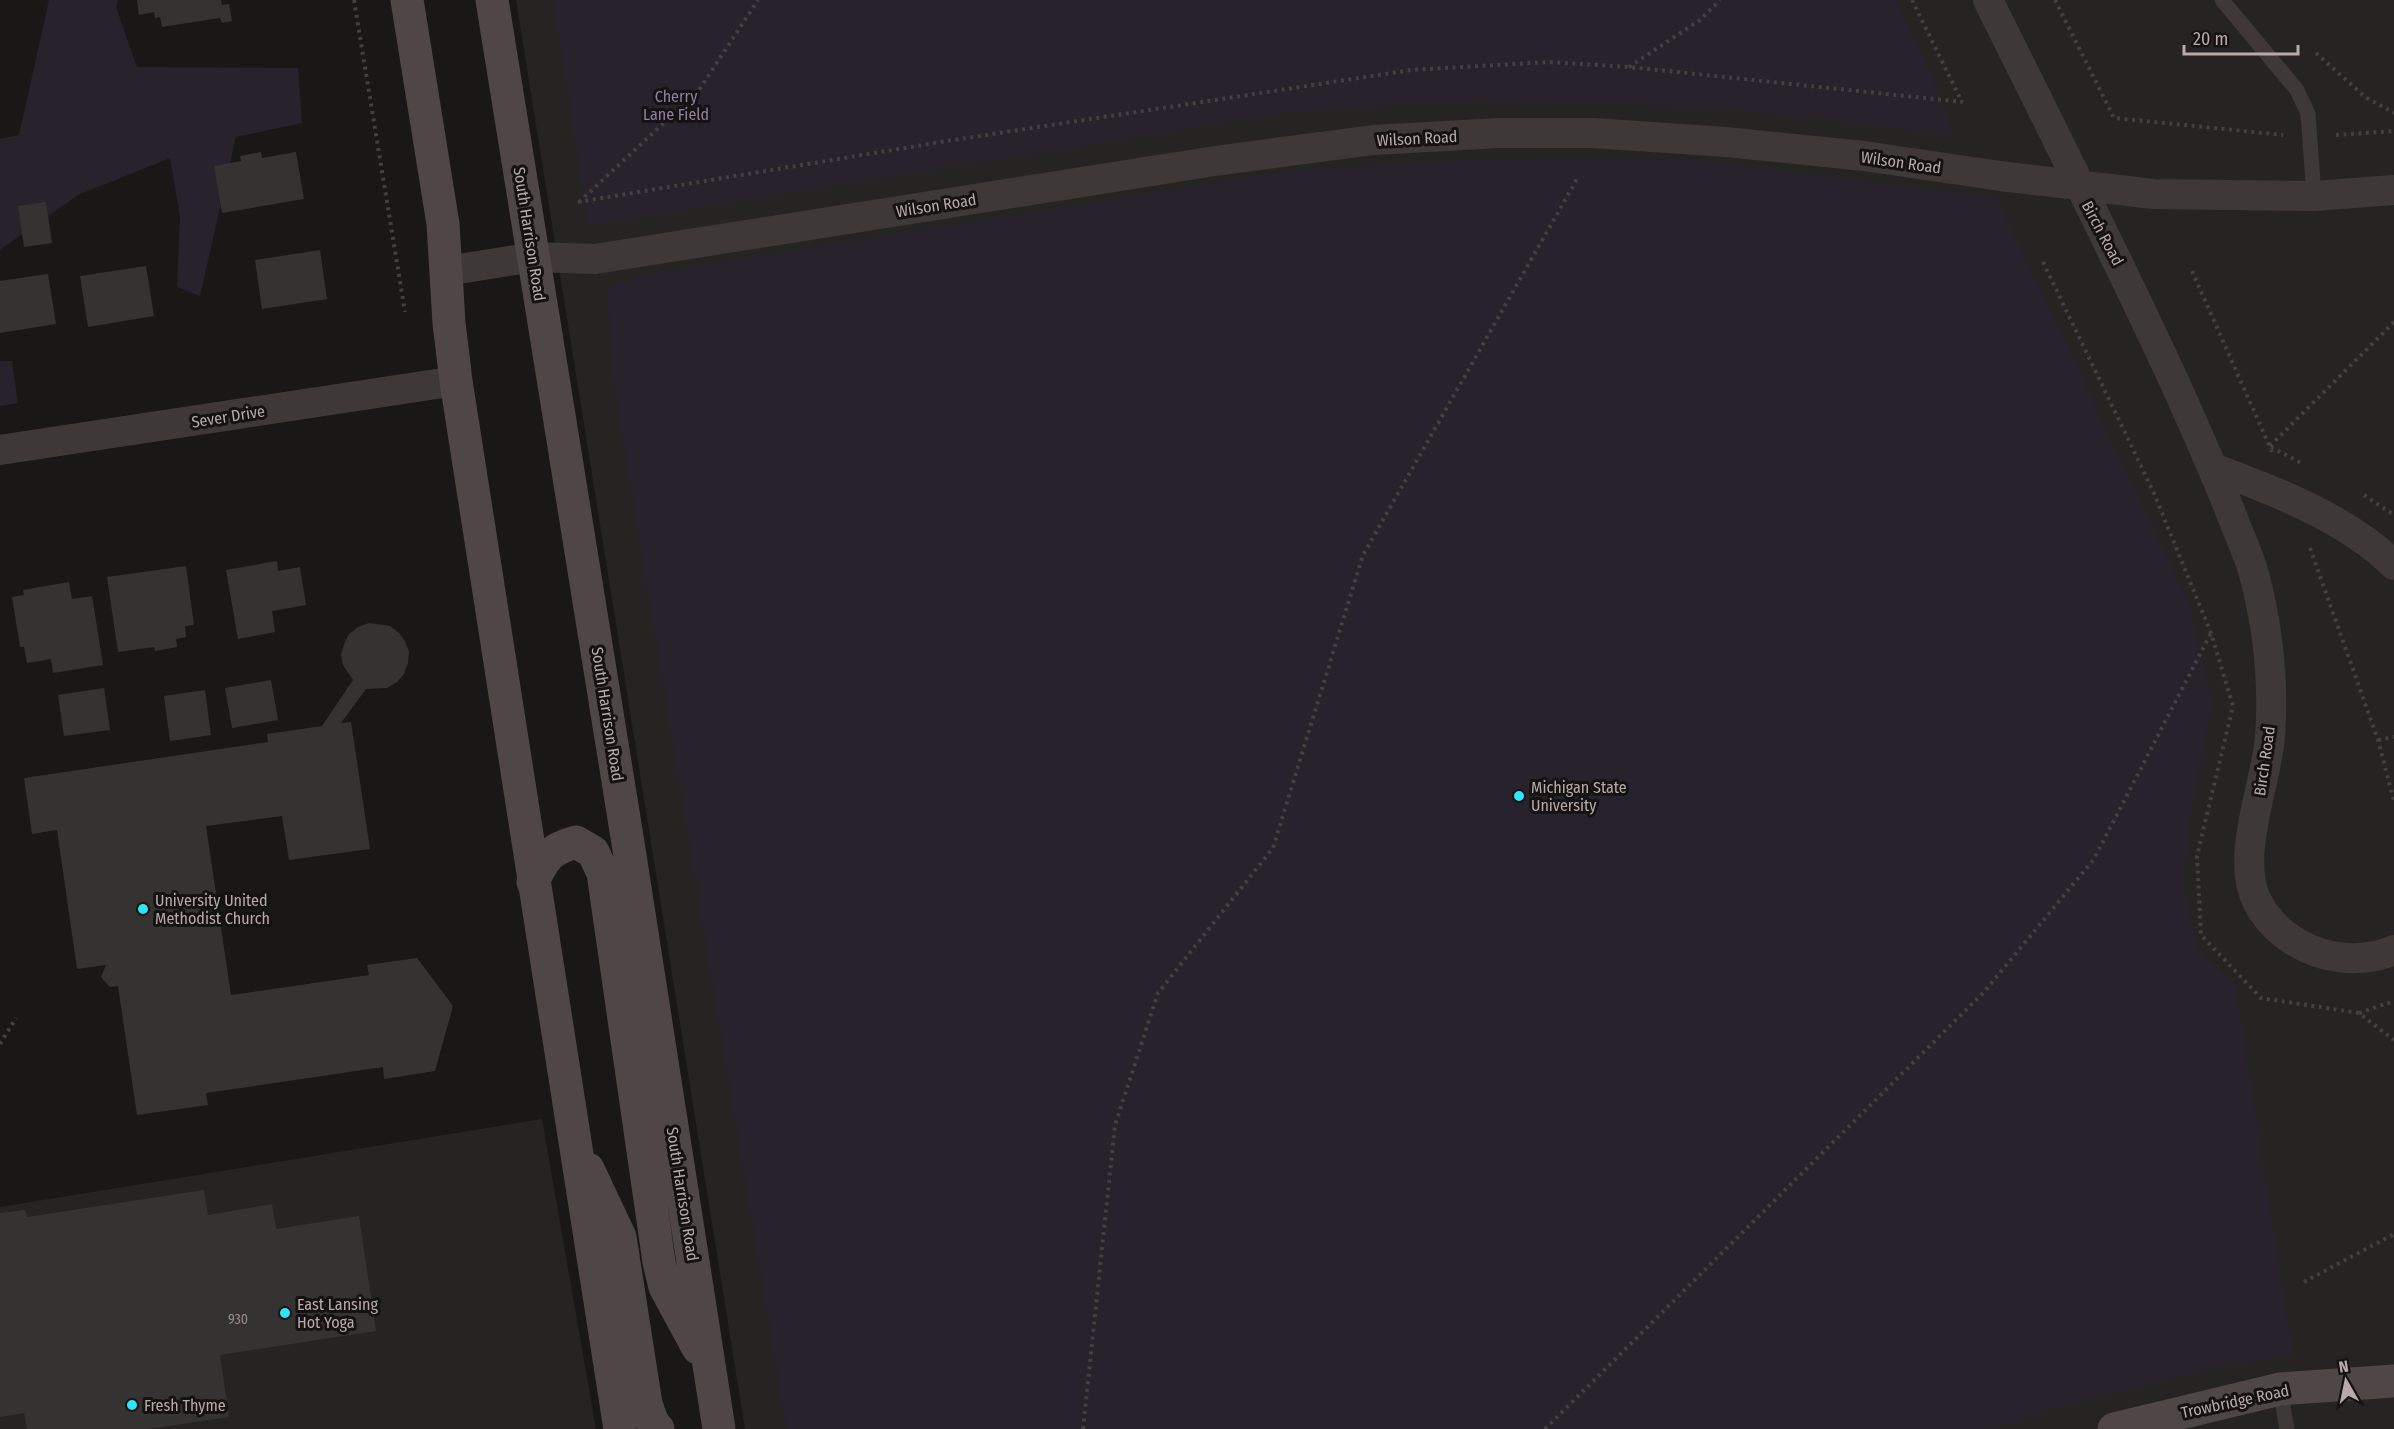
<svg xmlns="http://www.w3.org/2000/svg" width="2394" height="1429" viewBox="0 0 2394 1429" font-family="'Fira Sans Condensed',sans-serif">
<style>
.built{fill:#262423}
.green{fill:#28222c}
.building{fill:#353332}
.lines{fill:none;stroke-linecap:round;stroke-linejoin:round}
.path{stroke:#453f3d;stroke-width:4;stroke-dasharray:3 4.5;stroke-linecap:butt}
.lane{stroke:#3e3937;stroke-width:15}
.street{stroke:#3e3937;stroke-width:30}
.secondary{stroke:#4e4745;stroke-width:33}
.poi-dot{fill:#2fe4f9;stroke:#141312;stroke-width:2}
.labels{text-anchor:middle;stroke-width:6;stroke-linejoin:round;paint-order:stroke}
.number-label{font-size:14px;fill:#988c8a}
.park-label{font-size:16px;fill:#927fa5;stroke:#141312}
.street-label{font-size:16px;fill:#b9aaa8;stroke:#141312}
.poi-label{font-size:16px;fill:#b9aaa8;stroke:#141312;text-anchor:start}
</style>
<rect width="100%" height="100%" fill="#191817"/>
<path class="built" d="M516,0H2394V1429H745Z
M542,1119L596,1429H0V1207Z"/>
<path class="green" d="M49,0H118L116,7L137,67L298,68L302,123L236,137L200,296L177,287L180,216L170,158L78,195L0,250V139L19,135Z
M553,0H1896L1937,89L1955,135L1716,107L1509,102L1393,105L1274,114L589,226Z
M1683,159L1997,198L2191,608L2212,705L2190,819L2183,885L2198,952L2235,983L2293,1355L2214,1367L2051,1410L1992,1429H787L615,392L607,289L641,276L1284,172L1478,160Z
M0,361H12L18,403L0,406Z"/>
<path class="building" d="M137,0H221L222,5L229,4L232,21L222,23L220,18L162,27L160,17L155,18L154,12L139,15Z
M261,152L262,158L296,152L304,199L222,213L214,166L241,161L240,156Z
M46,202L52,243L24,247L18,206Z
M320,250L327,299L262,309L255,260Z
M146,266L154,316L88,327L80,276Z
M48,274L56,324L0,333V281Z
M277,561L278,571L300,567L306,605L272,611L275,632L238,639L226,570Z
M186,566L194,625L185,626L186,637L176,639L177,647L155,651L154,647L118,652L107,577Z
M69,582L72,599L92,596L103,665L53,673L51,659L27,663L24,647H20L12,597L24,595L23,590Z
M369,623L390,626L399,633L405,641L409,652L408,663L404,674L397,682L387,688L366,689L341,723L351,722L370,849L289,860L282,816L206,826L231,995L369,975L367,965L417,958L453,1006L435,1071L384,1079L383,1067L206,1093L208,1105L137,1115L118,986L110,987L101,977L106,965L77,969L57,830L32,834L24,778L268,742L267,734L322,726L353,680L343,665L341,655L344,644L349,634L358,627Z
M271,680L278,720L232,728L225,688Z
M104,688L110,730L64,736L58,695Z
M205,690L211,735L170,741L164,696Z
M204,1190L208,1215L272,1204L276,1229L359,1216L376,1331L220,1355L229,1417L148,1429H27L24,1413L0,1417V1213L25,1210L27,1217Z"/>
<g class="lines">
<path class="path" d="M354,0L405,312
M1912,0L1962,102
M2055,0L2114,118L2283,135
M2316,53L2365,97L2394,113
M1629,67L1700,20L1720,0
M2336,135L2394,131
M578,202L947,141L1411,70L1549,62L1629,67L1963,102
M579,202L699,90L758,0
M2043,262L2153,491L2211,633L2233,706L2197,856L2201,935L2261,998L2359,1013L2394,1040
M2192,271L2273,454
M2270,446L2394,322
M2271,447L2301,463
M2364,495L2394,515
M2310,548L2378,740L2394,801
M2378,740L2394,737
M2359,1013L2394,1001
M0,1044L16,1018
M2304,1282L2394,1234
M1083,1429L1115,1125L1158,993L1273,848L1363,555L1577,179
M1545,1429L1984,992L2094,859L2211,633"/>
<path class="lane" d="M2222,0L2297,90L2308,114L2314,196
M2280,1389L2287,1429"/>
<path class="street" d="M1988,0C2051,127 2115,253 2174,381C2195,428 2216,474 2234,521C2241,539 2249,556 2254,574C2268,627 2274,682 2270,737C2266,785 2234,859 2258,903C2283,950 2345,971 2394,950
M446,271L534,257L595,259L1215,161L1373,140L1499,133H1593L1726,142L1864,156L2000,176L2153,194L2314,196L2394,190
M0,450L456,381
M2213,468C2273,490 2348,519 2394,565"/>
<path class="secondary" d="M407,0L443,224L449,323L456,381L620,1429
M492,0L628,843L719,1429
M533,882C544,858 550,849 576,842L593,852L603,873L659,1262L665,1287L698,1348
M588,1169L620,1237L646,1404L653,1424L658,1429
M2114,1429L2280,1389L2394,1381"/>
</g>
<g class="poi-dot">
<circle cx="1519" cy="796" r="6"/>
<circle cx="143" cy="909" r="6"/>
<circle cx="285" cy="1313" r="6"/>
<circle cx="132" cy="1405" r="6"/>
</g>
<g class="labels">
<g class="number-label">
<text x="238" y="1324">930</text>
</g>
<g class="park-label">
<text x="676" y="102">Cherry<tspan x="676" dy="18">Lane Field</tspan></text>
</g>
<g class="street-label">
<text transform="translate(1417 138) rotate(-3)" y="6">Wilson Road</text>
<text transform="translate(1901 162) rotate(8)" y="6">Wilson Road</text>
<text transform="translate(936 205) rotate(-9)" y="6">Wilson Road</text>
<text transform="translate(2103 233) rotate(62)" y="6">Birch Road</text>
<text transform="translate(530 234) rotate(81)" y="6">South Harrison Road</text>
<text transform="translate(228 416) rotate(-9)" y="6">Sever Drive</text>
<text transform="translate(608 714) rotate(81)" y="6">South Harrison Road</text>
<text transform="translate(2264 761) rotate(-82)" y="6">Birch Road</text>
<text transform="translate(683 1194) rotate(81)" y="6">South Harrison Road</text>
<text transform="translate(2235 1401) rotate(-12)" y="6">Trowbridge Road</text>
</g>
<g class="poi-label">
<text x="1531" y="793">Michigan State<tspan x="1531" dy="18">University</tspan></text>
<text x="155" y="906">University United<tspan x="155" dy="18">Methodist Church</tspan></text>
<text x="297" y="1310">East Lansing<tspan x="297" dy="18">Hot Yoga</tspan></text>
<text x="144" y="1411">Fresh Thyme</text>
</g>
</g>
<g transform="translate(2346 1381) rotate(351)" stroke="#141312" stroke-width="4.5" paint-order="stroke">
<path d="M0-4.5L10 22L0 15L-10 22Z" fill="#b9aaa8"/>
<text y="-9" font-size="16" font-weight="bold" text-anchor="middle" fill="#b9aaa8">N</text>
</g>
<path d="M2184 45v9h114v-9" fill="none" stroke="#b9aaa8" stroke-width="3"/>
<text x="2193" y="45" font-size="18" fill="#b9aaa8" stroke="#141312" stroke-width="4.5" paint-order="stroke">20 m</text>
</svg>
